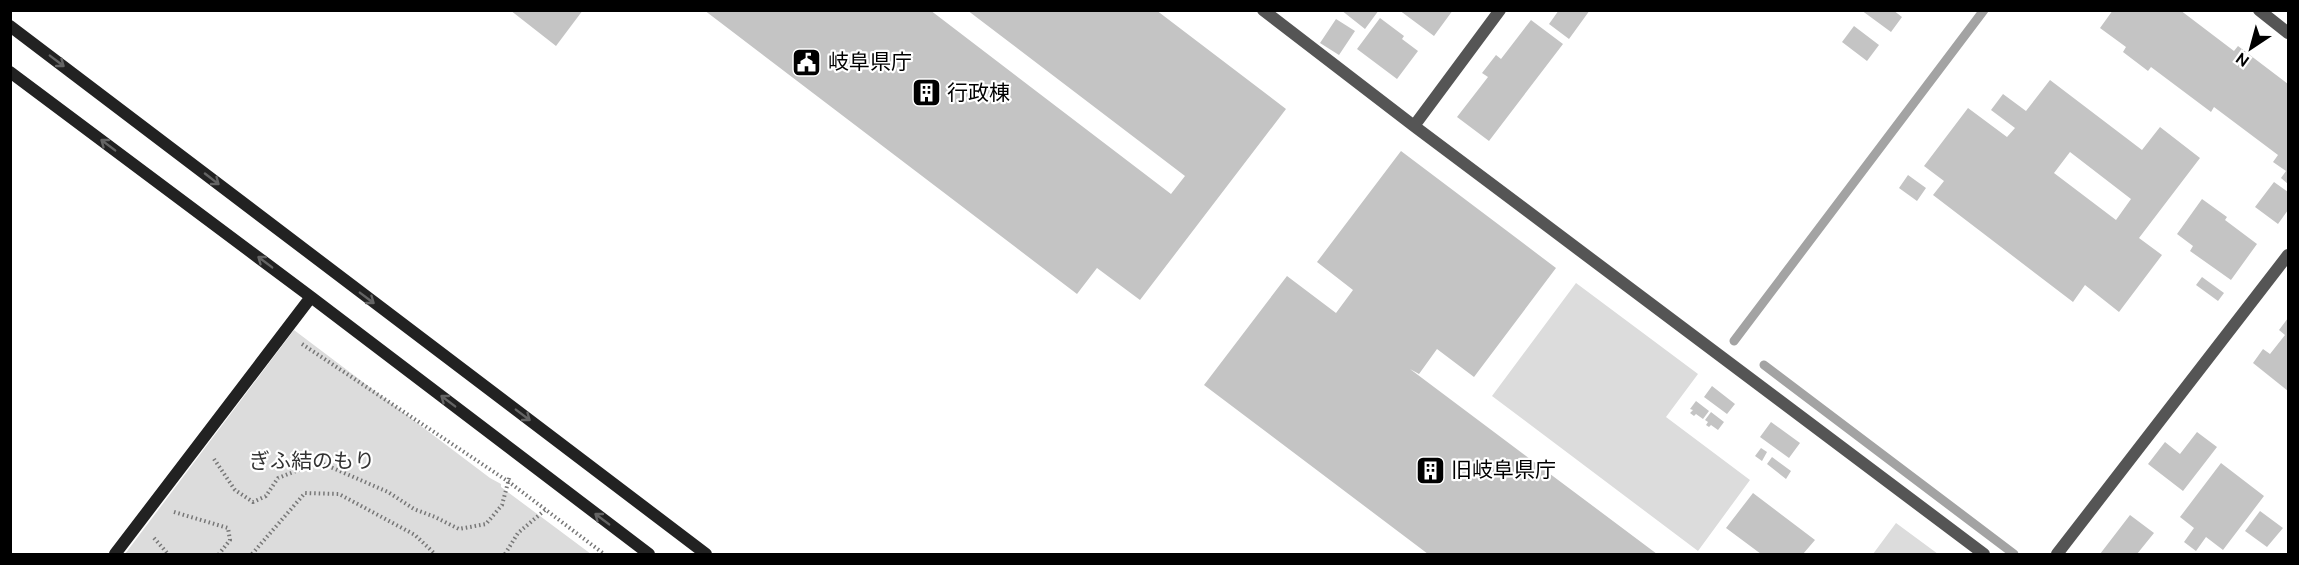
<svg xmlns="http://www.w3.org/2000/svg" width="2299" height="565" viewBox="0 0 2299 565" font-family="Ubuntu,'Noto Sans JP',sans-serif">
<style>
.green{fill:#dcdcdc}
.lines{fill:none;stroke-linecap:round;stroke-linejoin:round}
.stream{stroke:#a3a3a3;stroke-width:9}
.building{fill:#c4c4c4;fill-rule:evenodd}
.path{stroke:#777;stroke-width:4;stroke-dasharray:1.5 3;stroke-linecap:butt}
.street{stroke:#555;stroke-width:12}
.secondary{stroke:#222;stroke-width:12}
.oneway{stroke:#646464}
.labels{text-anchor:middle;stroke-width:4.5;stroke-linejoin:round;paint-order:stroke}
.poi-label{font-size:21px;fill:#000;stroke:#fff;text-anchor:start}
.park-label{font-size:21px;fill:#333;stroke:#fff}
</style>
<rect width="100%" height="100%" fill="#fff"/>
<path class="green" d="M1576,283L1698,374L1666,417L1750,480L1698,551L1492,396Z
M294,330L490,478L501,484V487L591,554H125Z
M1896,523L1938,554H1873Z"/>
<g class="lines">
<path class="stream" d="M1734,341L1984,10
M1764,365L2014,554"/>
</g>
<path class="building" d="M510,10H583L556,46Z
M704,10H930L1171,194L1185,176L967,10H1156L1286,109L1140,300L1097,268L1077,294Z
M1341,10H1379L1365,29Z
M1399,10H1453L1434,36Z
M1559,10H1590L1569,39L1549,24Z
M1861,10H1893L1902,17L1891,32Z
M2113,10H2180L2234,51L2238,46L2288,84V184L2281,178L2286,171L2273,162L2278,155L2214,107L2211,112L2151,67L2148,71L2123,52L2126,47L2100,28Z
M1380,18L1404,36L1402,39L1418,51L1397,79L1357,49Z
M1336,19L1355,31L1339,55L1320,43Z
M1531,20L1563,44L1489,141L1457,117L1488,77L1482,73L1496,55L1501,59Z
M1854,26L1879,45L1867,61L1842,42Z
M2050,80L2142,150L2160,127L2200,158L2139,238L2162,255L2119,312L2085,285L2073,302L1933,195L1944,181L1924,166L1968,108L2007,137L2015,128L1991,110L2003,94L2026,111ZM2070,152L2131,199L2116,220L2054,173Z
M1401,151L1556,268L1474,377L1437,349L1419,374L1410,369L1657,554H1428L1204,385L1287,276L1336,313L1353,290L1317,262Z
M1908,175L1926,188L1917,201L1899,188Z
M2274,182L2288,192V210L2278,224L2255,207Z
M2202,199L2227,217L2225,220L2257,244L2231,280L2190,251L2193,246L2177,234Z
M2202,277L2224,293L2218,301L2196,285Z
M2288,318V391L2253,363L2263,349L2270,354L2285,335L2279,330Z
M1712,386L1735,404L1727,414L1704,397Z
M1696,401L1709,411L1703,419L1696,414L1694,416L1690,413L1693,410L1690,409Z
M1711,412L1724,422L1718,430L1711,425L1709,427L1706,425L1708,422L1705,420Z
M1771,422L1800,443L1789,458L1760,437Z
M2197,432L2217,447L2183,491L2148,464L2165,442L2180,454Z
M1761,448L1767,452L1762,461L1755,456Z
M1772,457L1791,471L1786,479L1767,464Z
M2221,463L2264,496L2223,550L2206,537L2196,551L2184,542L2194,528L2180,517Z
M1753,493L1815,540L1803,554H1761L1726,528Z
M2260,511L2283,528L2267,547L2245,531Z
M2130,515L2154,533L2137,554H2100Z"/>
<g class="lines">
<path class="path" d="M302,344L509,482L604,554
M214,459L235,490L253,502L266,496L278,478L319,462L388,492L414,509L435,517L459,529L486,524L502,505L510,475
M174,512L228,528L230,540L219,554
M154,538L168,554
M252,554L305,493L339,494L415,535L435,554
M505,554L518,533L545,510"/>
<path class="street" d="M1263,10L1414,126L1984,554
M2259,10L2288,33
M1414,126L1500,10
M2057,554L2288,255"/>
<path class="secondary" d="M10,26L706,554
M10,72L311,297L649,554
M115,554L311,297"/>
</g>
<defs><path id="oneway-shaft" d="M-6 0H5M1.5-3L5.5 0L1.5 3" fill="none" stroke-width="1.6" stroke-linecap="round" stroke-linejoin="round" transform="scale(1.5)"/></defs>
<g class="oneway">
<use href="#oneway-shaft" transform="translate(57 61) rotate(37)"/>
<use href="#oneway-shaft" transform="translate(108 145) rotate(-143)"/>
<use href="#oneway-shaft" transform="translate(212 179) rotate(38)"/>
<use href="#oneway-shaft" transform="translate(265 262) rotate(-143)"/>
<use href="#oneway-shaft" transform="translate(367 298) rotate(37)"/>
<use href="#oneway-shaft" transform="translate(448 401) rotate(-143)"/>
<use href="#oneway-shaft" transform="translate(523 415) rotate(37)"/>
<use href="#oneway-shaft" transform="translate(602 519) rotate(-143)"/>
</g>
<defs>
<symbol id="civic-square" viewBox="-11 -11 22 22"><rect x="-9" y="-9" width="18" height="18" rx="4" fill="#000" stroke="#fff"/><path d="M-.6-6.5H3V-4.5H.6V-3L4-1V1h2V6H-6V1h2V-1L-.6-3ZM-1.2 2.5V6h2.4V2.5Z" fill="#fff"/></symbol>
<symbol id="building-square" viewBox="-11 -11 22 22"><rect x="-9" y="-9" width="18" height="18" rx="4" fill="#000" stroke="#fff"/><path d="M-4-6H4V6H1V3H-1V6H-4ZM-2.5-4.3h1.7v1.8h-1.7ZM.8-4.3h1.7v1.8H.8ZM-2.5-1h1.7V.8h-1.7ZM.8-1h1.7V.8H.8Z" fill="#fff"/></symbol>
</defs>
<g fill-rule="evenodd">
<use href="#civic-square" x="790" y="46" width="33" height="33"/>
<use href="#building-square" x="910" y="76" width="33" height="33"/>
<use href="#building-square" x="1414" y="454" width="33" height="33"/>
</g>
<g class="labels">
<g class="poi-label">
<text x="828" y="69">岐阜県庁</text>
<text x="947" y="100">行政棟</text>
<text x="1451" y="477">旧岐阜県庁</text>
</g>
<g class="park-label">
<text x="312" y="468">ぎふ結のもり</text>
</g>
</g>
<rect width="2299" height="565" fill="none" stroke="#000000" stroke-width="24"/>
<g transform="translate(2251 48) rotate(216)" stroke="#ffffff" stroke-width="4.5" paint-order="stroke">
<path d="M0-4.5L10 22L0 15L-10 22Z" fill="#000000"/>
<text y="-9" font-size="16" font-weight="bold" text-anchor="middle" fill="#000000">N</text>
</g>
</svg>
